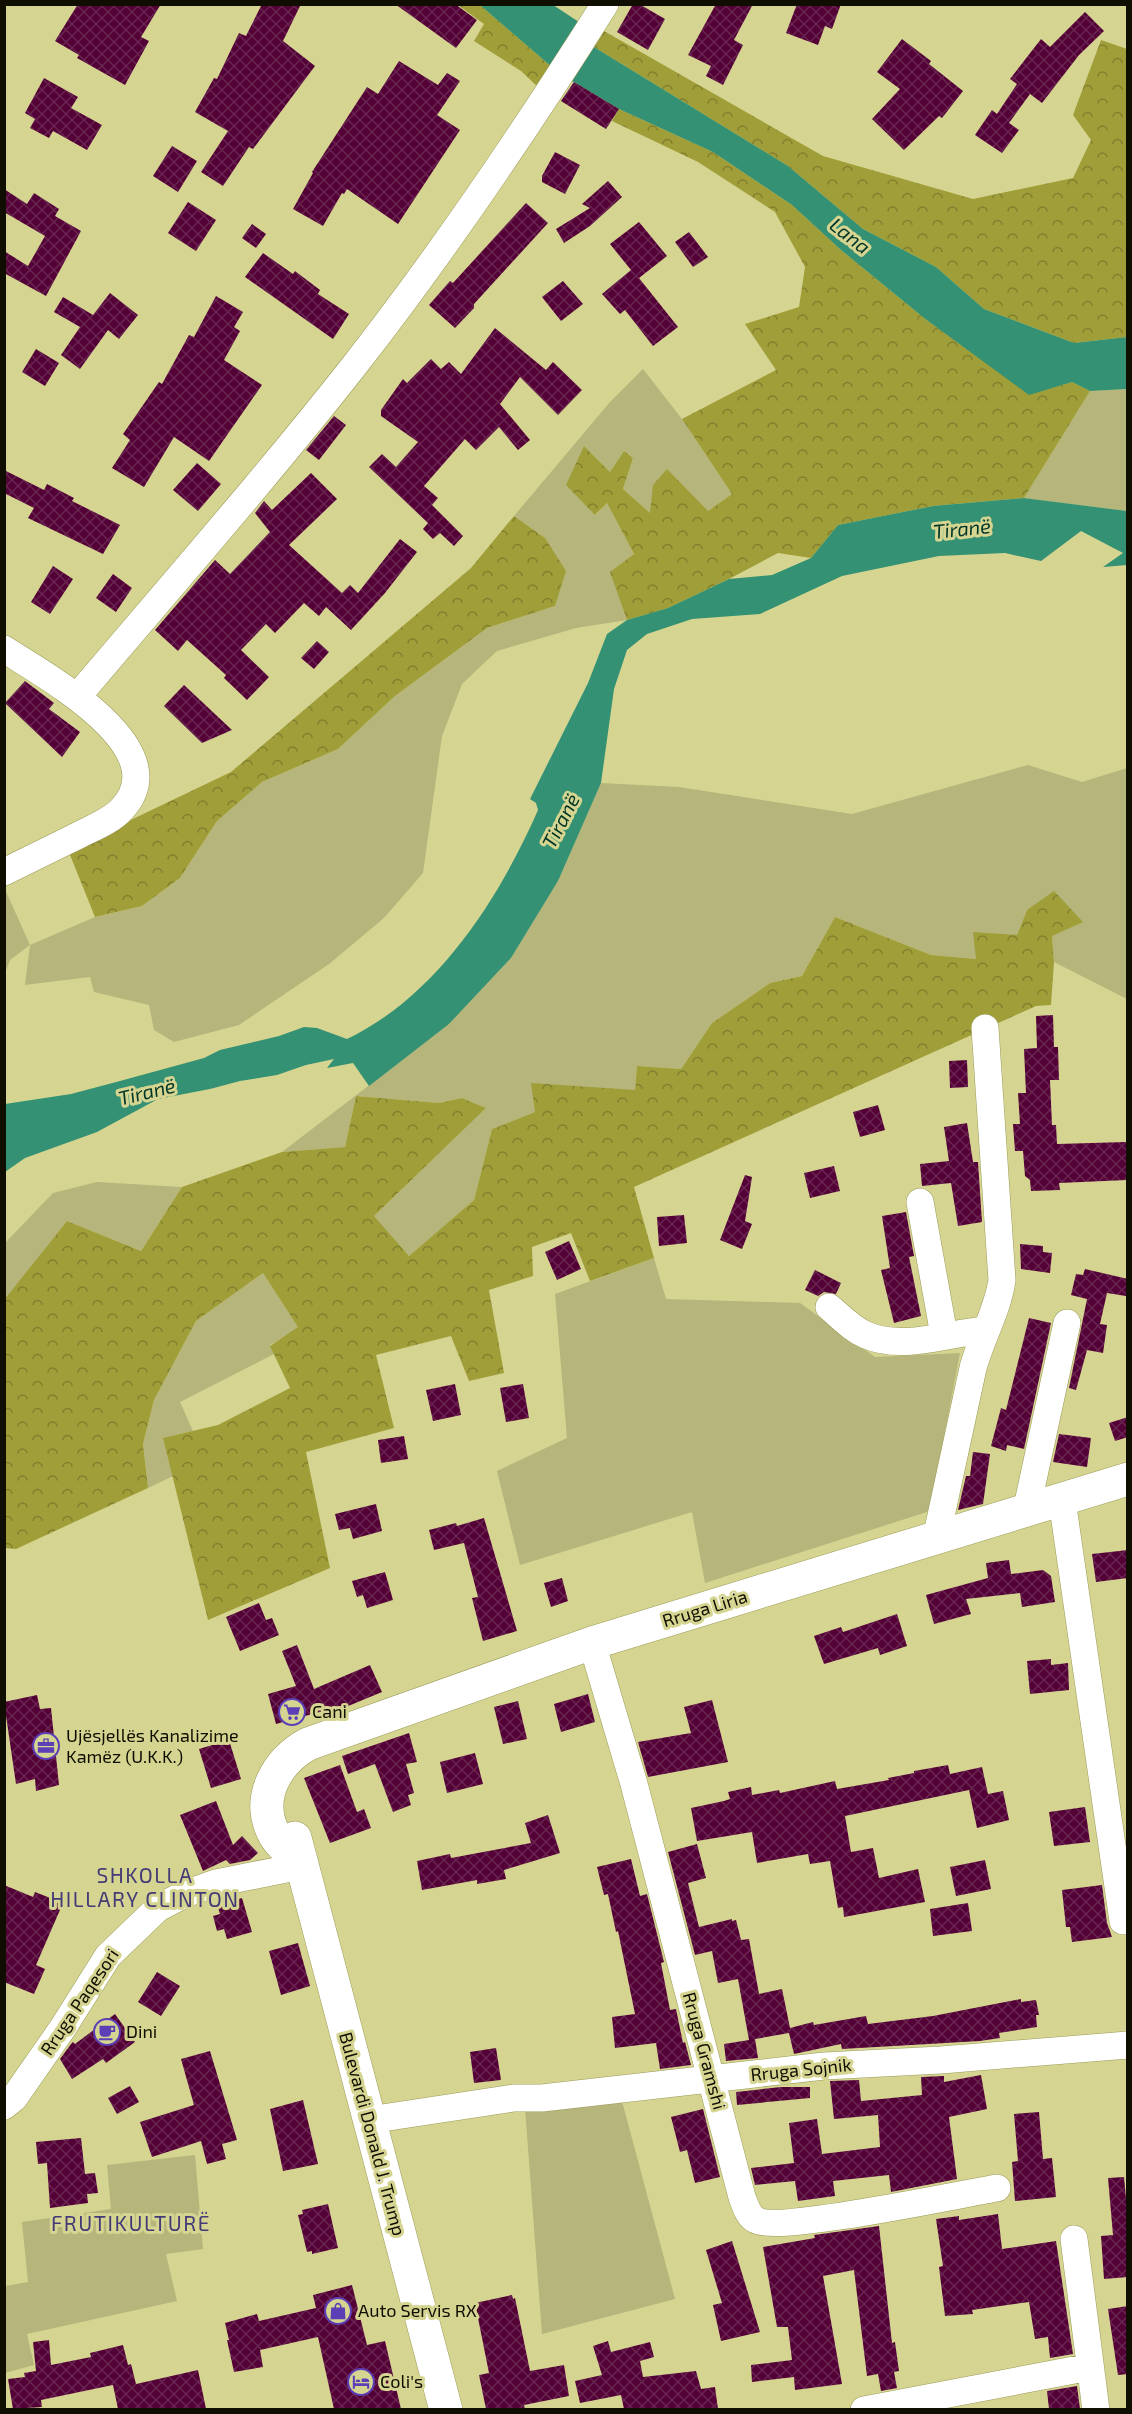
<svg xmlns="http://www.w3.org/2000/svg" width="1132" height="2414" viewBox="0 0 1132 2414" font-family="'Exo 2',sans-serif">
<style>
.grass{fill:#b5b57c}
.forest{fill:url(#forest-crowns)}
.water{fill:#349173}
.building{fill:url(#building-cross-hatch)}
.lines{fill:none;stroke-linecap:round;stroke-linejoin:round}
.minor-casing{stroke:#9b9b59;stroke-width:28}
.major-casing{stroke:#9b9b59;stroke-width:34}
.minor{stroke:#fff;stroke-width:27}
.major{stroke:#fff;stroke-width:33}
.labels{text-anchor:middle;stroke-width:6;stroke-linejoin:round;paint-order:stroke}
.street-label{font-size:18px;fill:#0f0e00;stroke:#d5d591}
.poi-label{font-size:18px;fill:#0f0e00;stroke:#d5d591;text-anchor:start}
.water-label{font-size:20px;font-style:italic;fill:#003627;stroke:#d5d591}
.quarter-label{font-size:21px;letter-spacing:1.5px;fill:#443a77;stroke:#d5d591}
</style>
<defs>
<pattern id="forest-crowns" width="20" height="18" patternUnits="userSpaceOnUse" patternTransform="scale(1.5)"><rect width="20" height="18" fill="#a09e38"/><path d="M2 6a3 3 0 1 1 6 0M12 15a3 3 0 1 1 6 0" fill="none" stroke="#817f2d"/></pattern>
<pattern id="building-cross-hatch" width="8" height="8" patternUnits="userSpaceOnUse" patternTransform="scale(1.5)"><rect width="8" height="8" fill="#540137"/><path d="M0 0l8 8M0 8l8-8" fill="none" stroke="#682550"/></pattern>
</defs>
<rect width="100%" height="100%" fill="#d5d591"/>
<path class="grass" d="M643,369L682,419L732,494L708,511L651,514L623,489L633,458L624,451L610,472L584,446L596,515L607,503L634,554L611,572L627,620L576,628L497,651L462,684L442,736L423,873L384,918L329,964L239,1025L174,1042L154,1030L149,1005L94,992L90,977L25,985L30,945L10,960L5,973L4,887L30,945L95,917L142,906L180,878L217,821L262,782L338,749L395,696L487,628L555,606L545,538L514,516L610,402Z
M1127,389V511L1024,498L1090,391Z
M1028,765L1082,782L1127,768V999L1054,962L1052,936L1027,910L1017,935L976,959L931,955L835,917L802,976L770,983L712,1023L681,1069L637,1066L635,1090L535,1112L492,1129L474,1200L409,1256L373,1217L486,1108L462,1098L439,1103L356,1096L345,1147L282,1152L449,1024L511,958L558,881L601,783L679,787L852,814Z
M97,1182L182,1187L141,1251L67,1221L5,1300V1243L53,1193Z
M654,1258L666,1299L800,1303L875,1357L960,1353L930,1511L705,1583L692,1512L520,1565L497,1471L567,1438L555,1294Z
M263,1273L299,1328L270,1345L274,1354L180,1402L193,1431L164,1438L173,1476L148,1488L143,1444L154,1400L196,1321Z
M622,2101L675,2299L542,2334L525,2108Z
M195,2155L203,2249L166,2254L177,2301L27,2334L34,2365L5,2373V2286L28,2282L22,2222L111,2209L107,2165Z"/>
<path class="forest" d="M458,5H480L553,68L540,89L521,71L474,41L484,24Z
M604,31L823,156L973,199L1073,178L1091,140L1073,115L1101,40L1127,49V337L1074,343L984,309L936,267L863,229L788,166L594,47Z
M619,109L713,152L792,205L841,250L924,318L1029,394L1072,382L1090,391L1024,498L933,506L838,525L811,558L778,553L729,579L668,608L627,620L610,572L634,554L607,503L595,515L566,485L584,446L610,472L624,451L633,458L623,489L650,513L653,485L667,469L708,511L732,494L682,419L776,370L745,324L799,307L805,267L775,212L698,162L612,121Z
M514,516L545,538L566,571L555,606L487,628L395,696L338,749L262,782L217,821L180,878L142,906L95,917L68,850L231,772L471,568Z
M1054,891L1083,922L1052,936L1054,962L1051,1005L1036,1006L634,1187L654,1258L590,1281L571,1233L532,1247L533,1276L489,1290L504,1373L469,1381L451,1336L376,1355L394,1428L306,1452L330,1568L208,1620L163,1438L218,1425L290,1388L270,1346L298,1327L263,1273L196,1321L154,1400L143,1444L148,1488L16,1549L4,1548V1300L67,1221L141,1251L182,1187L282,1152L345,1147L356,1096L439,1103L462,1098L486,1108L374,1216L409,1256L474,1200L492,1129L535,1112L531,1083L635,1090L637,1066L681,1069L712,1023L770,983L802,976L835,917L931,955L976,959L973,932L1017,935L1027,910Z"/>
<path class="water" d="M480,5H553L582,24L553,68Z
M594,47L788,166L863,229L936,267L984,309L1074,343L1127,337V389L1090,391L1072,382L1029,395L924,318L841,250L792,205L713,152L619,109L572,81Z
M1024,498L1127,511V565L1103,567L1123,553L1081,531L1041,561L1005,553L939,556L842,576L760,614L692,619L647,634L627,650L614,689L601,783L558,881L511,958L449,1024L369,1086L353,1063L327,1068L334,1059L306,1065L277,1075L240,1081L210,1089L158,1099L97,1132L25,1158L5,1172V1104L71,1094L120,1081L204,1058L220,1050L279,1036L304,1027L317,1028L347,1039C437,996 499,899 538,810L536,803L530,799L588,683L607,634L627,620L668,608L729,579L772,575L811,558L838,525L933,506Z"/>
<path class="building" d="M78,4H161L141,37L149,41L125,85L77,58L79,55L55,41Z
M262,4H301L283,41L315,66L253,149L249,147L223,186L201,172L228,131L195,112L214,78L217,79L239,33L246,36Z
M395,4H455L477,20L456,48Z
M633,4H639L665,19L648,50L617,32Z
M716,4H753L734,40L743,45L723,85L706,76L711,66L688,55Z
M797,4H841L832,29L825,26L818,45L786,33Z
M1085,12L1104,31L1079,55L1042,103L1030,94L1009,123L1019,130L1002,153L975,135L992,110L997,114L1017,84L1010,79L1041,39L1050,47Z
M902,39L931,61L929,64L963,91L942,118L939,116L904,150L872,119L900,89L877,72Z
M399,61L438,85L447,73L460,81L437,115L460,130L398,224L347,189L344,194L342,193L323,226L293,209L313,173L312,172L367,87L378,94Z
M44,78L78,97L71,108L102,125L87,150L53,131L49,138L30,128L35,119L25,113Z
M574,82L619,109L606,129L561,101Z
M172,146L197,161L178,192L153,176Z
M555,152L580,165L565,194L542,182V176Z
M608,181L622,197L590,226L564,243L556,229L590,208L582,204Z
M4,189L27,204L34,193L59,209L55,216L81,231L46,296L4,273V251L28,266L45,236L4,212Z
M188,202L216,220L196,251L168,233Z
M526,203L548,223L474,304V308L455,328L429,305L450,281L453,283Z
M639,222L667,256L639,278L678,327L653,346L625,310L620,314L602,294L631,270L610,244Z
M252,224L266,234L256,248L242,238Z
M689,232L708,257L693,267L675,242Z
M263,253L293,274L295,271L320,290L318,294L349,314L333,339L245,277Z
M563,281L583,304L561,321L542,297Z
M110,293L138,315L119,339L108,330L80,369L61,355L80,327L54,312L63,297L93,315Z
M216,296L243,312L234,327L240,331L224,360L262,385L209,461L174,437L144,487L112,468L130,440L123,434L159,382L162,384L189,335L194,337Z
M495,328L546,370L553,362L582,390L558,415L520,377L500,404L530,440L518,450L499,427L476,450L465,439L424,486L438,498L432,505L463,536L454,546L440,533L433,539L423,529L428,523L369,467L382,454L396,467L418,442L381,416V410L403,379L407,383L431,359L441,369L449,362L461,374Z
M36,349L59,363L45,386L22,372Z
M334,416L346,425L319,460L306,450Z
M197,463L221,484L198,511L173,490Z
M4,470L44,490L47,484L74,498L72,501L120,525L103,554L28,518L34,508L4,493Z
M311,473L337,499L289,545L342,593L350,585L358,593L400,539L417,552L385,593L351,630L326,607L319,616L304,603L275,633L266,624L241,650L269,677L247,700L224,678L226,675L187,640L178,651L155,630L215,560L230,574L270,532L255,513L264,501L272,510Z
M53,566L73,579L50,614L31,602Z
M113,574L132,588L116,612L96,598Z
M317,641L329,652L314,669L301,658Z
M25,681L54,703L49,709L80,732L62,757L5,703Z
M184,685L232,730L202,743L164,706Z
M1053,1015L1054,1047H1058L1059,1080H1050L1052,1125H1056L1057,1144L1126,1142L1127,1180L1059,1183L1060,1190L1031,1191L1030,1180L1025,1176L1023,1151H1015L1013,1124H1020L1018,1093H1026L1024,1049L1037,1048L1036,1016Z
M967,1060L968,1087L950,1088L949,1061Z
M878,1105L885,1130L860,1137L853,1112Z
M967,1123L973,1162H978L982,1222L958,1226L951,1183L922,1186L920,1164L949,1161L944,1127Z
M834,1166L840,1191L810,1198L804,1173Z
M745,1175L752,1177L745,1221L752,1224L742,1249L720,1240Z
M906,1212L914,1256L909,1257L921,1316L894,1323L881,1270L890,1268L882,1216Z
M684,1215L687,1243L659,1246L657,1217Z
M569,1241L581,1269L557,1280L545,1252Z
M1020,1244L1043,1246V1252L1052,1253L1050,1273L1021,1269Z
M1085,1269L1128,1279V1287L1126,1296L1107,1293L1100,1324L1107,1325L1103,1353L1087,1350L1076,1390L1069,1388L1087,1299L1071,1295L1076,1274L1083,1275Z
M815,1270L841,1283L836,1294L824,1292L818,1296L805,1290Z
M1029,1318L1051,1323L1024,1449L1007,1445L1006,1451L991,1446L1001,1408L1006,1410Z
M455,1384L461,1415L433,1421L426,1390Z
M523,1384L529,1418L506,1422L500,1388Z
M1128,1417V1437L1115,1441L1109,1423Z
M1059,1434L1091,1438L1087,1467L1053,1462Z
M404,1436L408,1459L381,1463L378,1440Z
M973,1452L990,1454L983,1504L958,1510L966,1476H970Z
M376,1504L382,1531L353,1539L350,1528L339,1530L335,1514Z
M484,1518L517,1631L483,1641L472,1598L478,1597L464,1543L434,1550L429,1530L456,1523L457,1526Z
M1128,1550V1578L1096,1582L1092,1554Z
M1009,1560L1011,1574L1043,1570L1051,1576L1055,1602L1022,1607L1020,1593L966,1599L971,1614L934,1624L926,1595L988,1578L986,1563Z
M385,1572L393,1600L367,1608L363,1595L357,1597L352,1581Z
M562,1578L568,1601L551,1607L544,1583Z
M259,1603L266,1620L272,1618L279,1635L240,1651L226,1617Z
M897,1614L907,1646L880,1655L878,1648L824,1664L814,1636L841,1627L843,1632Z
M297,1645L314,1689L370,1665L382,1692L329,1714L327,1710L276,1724L268,1694L296,1686L282,1651Z
M1051,1659V1665L1068,1663L1069,1690L1030,1694L1027,1661Z
M588,1694L595,1722L561,1732L554,1704Z
M37,1695L40,1709L51,1708L59,1785L36,1791L35,1779L16,1784L4,1702Z
M712,1700L728,1762L648,1777L638,1742L691,1733L684,1707Z
M518,1701L527,1739L503,1744L494,1707Z
M409,1733L417,1762L406,1764L414,1793L408,1795L411,1805L393,1812L375,1764L348,1774L342,1756Z
M229,1740L241,1779L211,1788L199,1749Z
M475,1753L483,1784L447,1793L440,1762Z
M340,1765L357,1812L364,1809L371,1828L330,1843L304,1778Z
M948,1765L950,1774L982,1767L988,1794L1003,1791L1009,1820L977,1828L969,1790L845,1816L851,1852L873,1848L879,1878L918,1869L925,1902L844,1917L843,1907L838,1908L830,1861L810,1864L808,1854L757,1863L752,1832L697,1841L691,1808L724,1801L730,1799L728,1792L751,1787L752,1795L779,1790L780,1793L835,1781L837,1789L889,1780L888,1778L914,1773V1771Z
M216,1801L233,1845L242,1836L258,1853L250,1860L230,1864L226,1860L203,1871L180,1815Z
M1085,1807L1090,1842L1054,1846L1049,1812Z
M548,1815L560,1853L504,1870L506,1879L477,1884V1880L422,1890L417,1861L450,1854L451,1858L531,1843L525,1823Z
M697,1844L706,1878L688,1883L699,1927L732,1919V1921L736,1920L741,1940L749,1939L759,1994L782,1989L790,2028L813,2022L814,2025L866,2016L868,2024L933,2016L1021,1999V2002L1036,2000L1039,2015H1036L1037,2027L999,2033L1000,2038L980,2041L842,2049L841,2044L794,2054L789,2033L750,2040L755,2039L758,2058L726,2061L724,2044L749,2040L738,1979L718,1983L712,1951L695,1955L668,1852Z
M631,1859L640,1896L647,1894L664,1962L661,1963L670,2010L676,2009L683,2043L685,2042L691,2065L660,2069L656,2043L615,2048L612,2017L635,2014L618,1931L616,1932L608,1894L604,1895L597,1867Z
M985,1860L991,1889L956,1896L950,1867Z
M4,1885L33,1897L35,1892L63,1903L36,1965L45,1969L34,1994L4,1982Z
M1102,1885L1107,1923L1112,1937L1072,1942L1070,1927H1066L1062,1890Z
M242,1898L252,1932L227,1939L224,1929L217,1931L213,1916L220,1914L217,1905Z
M968,1903L972,1931L933,1936L930,1909Z
M298,1943L310,1986L281,1995L269,1951Z
M157,1972L180,1986L161,2016L138,2002Z
M115,2014L135,2042L106,2063L103,2059L72,2079L60,2059L71,2044L73,2042L75,2044Z
M496,2048L501,2080L474,2083L470,2052Z
M210,2051L237,2140L222,2144L226,2159L207,2164L201,2141L152,2157L140,2122L194,2105L181,2059Z
M981,2075L987,2109L949,2117L957,2179L891,2192L889,2175L833,2181L835,2196L798,2201L795,2181L755,2185L751,2168L794,2163L789,2123L817,2119L822,2154L880,2147L878,2115L834,2119L830,2081L859,2080L861,2101L922,2095L921,2077L944,2076V2082Z
M130,2086L139,2102L117,2114L108,2098Z
M781,2087H810V2098L737,2105L736,2092Z
M303,2100L318,2164L283,2171L270,2109Z
M703,2109L720,2177L695,2183L687,2150L680,2152L671,2117Z
M1039,2112L1043,2159L1052,2158L1056,2197L1015,2201L1012,2162L1018,2161L1014,2114Z
M81,2138L85,2174L95,2173L98,2193L87,2194L88,2203L50,2208L47,2163L38,2164L36,2142Z
M1124,2177L1128,2219V2277L1104,2279L1101,2236L1113,2235L1108,2178Z
M328,2204L338,2248L312,2254V2251L307,2252L298,2215L303,2214L302,2210Z
M998,2214L1002,2249L1056,2241L1073,2354L1050,2358L1048,2337L1035,2339L1029,2302L972,2310L973,2314L945,2316L939,2267L943,2266L936,2219L959,2216V2220Z
M879,2226L892,2343L895,2342L899,2371L894,2372L897,2388L881,2391L878,2374L867,2376L854,2270L823,2276L842,2384L795,2390L794,2377L752,2382L751,2365L792,2360L788,2327H777L763,2247L815,2238L814,2235Z
M732,2241L760,2332L721,2341L713,2305L722,2303L706,2250Z
M352,2285L367,2345L385,2341L401,2409H334L318,2337L260,2350L263,2367L234,2372L227,2340H229L225,2323L257,2314L259,2321L316,2308L313,2295Z
M512,2295L513,2299L515,2298L530,2371L564,2365L569,2396L524,2405L525,2409H486L479,2375L489,2373L475,2303Z
M1128,2306V2374L1118,2375L1108,2309Z
M49,2340L51,2365L91,2357L90,2353L123,2345L128,2365L131,2364L136,2384L198,2370L206,2409H118L113,2385L41,2400L42,2407L13,2409L8,2379L25,2377L24,2373L36,2371L33,2342Z
M608,2341L611,2352L650,2342L654,2357L640,2361L643,2377L696,2371L701,2389L715,2387L718,2409H624L621,2395L580,2403L575,2381L602,2375L593,2346Z
M1077,2386L1080,2409H1049L1047,2391Z"/>
<g class="lines">
<defs>
<path id="minor" d="M4,649C45,676 179,748 122,809C110,822 90,829 75,837C51,849 28,860 4,872
M77,697C170,587 265,479 354,366C444,251 527,128 605,4
M920,1202L944,1335
M829,1307C841,1317 852,1329 866,1335C903,1351 947,1333 986,1330
M1062,1500L1123,1921
M1026,1512L1067,1323
M936,1539L973,1368C981,1338 998,1310 1002,1280L985,1028
M592,1643L634,1784L742,2197C745,2205 748,2216 756,2220C778,2233 961,2194 997,2188
M4,2106L14,2098L64,2026L108,1956L158,1908L185,1894L216,1883L301,1866
M369,2120L514,2098H542L824,2066L941,2060L1128,2045
M1074,2239L1096,2410
M864,2410L1090,2367"/>
<path id="major" d="M295,1838L446,2410
M300,1859C290,1851 278,1844 273,1832C256,1797 277,1761 308,1744L592,1643L1128,1479"/>
</defs>
<use href="#minor" class="minor-casing"/>
<use href="#major" class="major-casing"/>
<use href="#minor" class="minor"/>
<use href="#major" class="major"/>
</g>
<defs>
<symbol id="supermarket-ring" viewBox="-11 -11 22 22"><circle r="9.5" fill="#d5d591" stroke="#5c3fb7" stroke-width="1.5"/><path d="M-6-5.5h2.5l.6 2H6L4.5 2H-2.5L-4.4-4H-6ZM-1.5 3.2a1.3 1.3 0 1 0 .1 0ZM3 3.2a1.3 1.3 0 1 0 .1 0Z" fill="#5c3fb7"/></symbol>
<symbol id="office-ring" viewBox="-11 -11 22 22"><circle r="9.5" fill="#d5d591" stroke="#5c3fb7" stroke-width="1.5"/><path d="M-6-3h4V-5.5h4V-3h4V5H-6ZM-1-4.5V-3h2v-1.5ZM-6 0V1H6V0Z" fill="#5c3fb7"/></symbol>
<symbol id="cafe-ring" viewBox="-11 -11 22 22"><circle r="9.5" fill="#d5d591" stroke="#5c3fb7" stroke-width="1.5"/><path d="M-5.5-4.5H6V0H3Q3 3.5 0 3.5H-2.5Q-5.5 3.5-5.5 0ZM3-3.2v2h1.7v-2ZM-6 4.5H4V6H-6Z" fill="#5c3fb7"/></symbol>
<symbol id="shop-ring" viewBox="-11 -11 22 22"><circle r="9.5" fill="#d5d591" stroke="#5c3fb7" stroke-width="1.5"/><path d="M-5-2.5h2.3a2.7 3.5 0 0 1 5.4 0H5L5.5 6h-11ZM-1.5-2.5h3a1.5 2.3 0 0 0-3 0Z" fill="#5c3fb7"/></symbol>
<symbol id="hotel-ring" viewBox="-11 -11 22 22"><circle r="9.5" fill="#d5d591" stroke="#5c3fb7" stroke-width="1.5"/><path d="M-6-4.5h1.5V1H6V5H4.5V3h-9V5H-6ZM-4 0a1.8 1.8 0 1 1 3.6 0ZM.5 0V-2.5h3Q6-2.5 6 0Z" fill="#5c3fb7"/></symbol>
</defs>
<g fill-rule="evenodd">
<use href="#supermarket-ring" x="277" y="1697" width="30" height="30"/>
<use href="#office-ring" x="31" y="1731" width="30" height="30"/>
<use href="#cafe-ring" x="92" y="2017" width="30" height="30"/>
<use href="#shop-ring" x="323" y="2296" width="30" height="30"/>
<use href="#hotel-ring" x="346" y="2367" width="30" height="30"/>
</g>
<g class="labels">
<g class="street-label">
<text transform="translate(705 1609) rotate(-17)" y="6">Rruga Liria</text>
<text transform="translate(80 2002) rotate(-56)" y="6">Rruga Paqesori</text>
<text transform="translate(704 2051) rotate(75)" y="6">Rruga Gramshi</text>
<text transform="translate(801 2070) rotate(-6)" y="6">Rruga Sojnik</text>
<text transform="translate(372 2134) rotate(75)" y="6">Bulevardi Donald J. Trump</text>
</g>
<g class="poi-label">
<text x="312" y="1718">Cani</text>
<text x="66" y="1742">Ujësjellës Kanalizime<tspan x="66" dy="21">Kamëz (U.K.K.)</tspan></text>
<text x="126" y="2038">Dini</text>
<text x="358" y="2317">Auto Servis RX</text>
<text x="380" y="2388">Coli's</text>
</g>
<g class="water-label">
<text transform="translate(850 236) rotate(38)" y="7">Lana</text>
<text transform="translate(962 529) rotate(-6)" y="7">Tiranë</text>
<text transform="translate(561 821) rotate(-63)" y="7">Tiranë</text>
<text transform="translate(147 1092) rotate(-14)" y="7">Tiranë</text>
</g>
<g class="quarter-label">
<text x="145" y="1883">SHKOLLA<tspan x="145" dy="24">HILLARY CLINTON</tspan></text>
<text x="131" y="2231">FRUTIKULTURË</text>
</g>
</g>
<rect width="1132" height="2414" fill="none" stroke="#0f0e00" stroke-width="12"/>
</svg>
